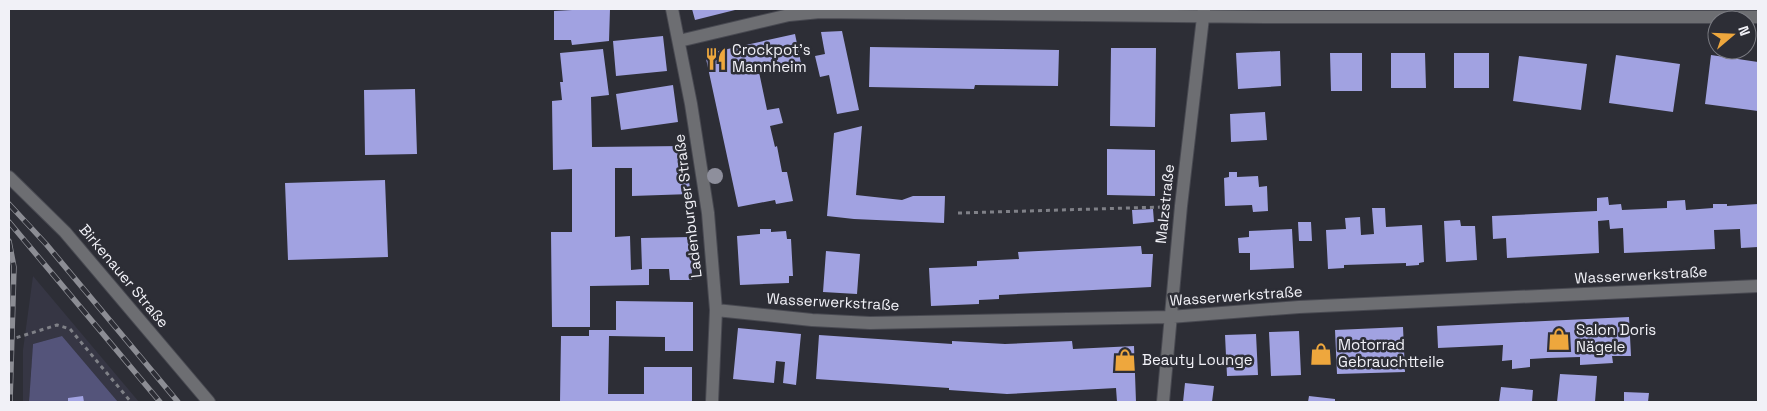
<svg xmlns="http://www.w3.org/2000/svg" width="1767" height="411" viewBox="0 0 1767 411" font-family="'Space Grotesk',sans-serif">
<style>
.built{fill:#363644}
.green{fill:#54547a}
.building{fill:#a1a2e1}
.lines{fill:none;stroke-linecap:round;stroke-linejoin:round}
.minor-casing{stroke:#484951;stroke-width:14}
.path{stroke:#7f8087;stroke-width:3;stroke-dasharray:4 4;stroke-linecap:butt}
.minor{stroke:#6d6e72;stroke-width:12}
.rail-casing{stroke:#8c8d94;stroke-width:5.5}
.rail{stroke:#2d2e36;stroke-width:4;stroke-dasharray:11;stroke-linecap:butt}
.tree{fill:#8e8f9c}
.labels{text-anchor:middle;stroke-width:5;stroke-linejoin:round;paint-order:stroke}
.poi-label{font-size:15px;fill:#f1f1f7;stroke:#2d2e36;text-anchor:start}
.street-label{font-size:15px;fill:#f1f1f7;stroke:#2d2e36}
</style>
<rect width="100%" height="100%" fill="#2d2e36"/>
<path class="built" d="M33,276L139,402H118L62,336L33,344L29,402H23V350Z"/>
<path class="green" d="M62,336L118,402H29L33,344Z"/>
<path class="building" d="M572,9H610L609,41L572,45L571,40H554V11L572,10Z
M692,9H739L695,20Z
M842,31L859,110L837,114L829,75L820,77L815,56L825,54L821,32Z
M795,34L802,68L772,74L771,69L759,72L767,110L779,108L783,123L770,126L775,147L777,146L782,172H787L793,201L776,204L775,200L738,207L705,54Z
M663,36L667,71L616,76L613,41Z
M870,47L1059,50L1058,86L975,85L974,89L869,87Z
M1111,48H1156L1155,127L1110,126Z
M603,49L609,95L591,97L592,147L683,146L691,194L632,196V168H615V237L630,236L631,270L642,269L641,238L691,237L692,280H670L669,269H649V285L590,286V327H552L551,232H572V169L553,170L552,101L562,100L560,82H563L560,53Z
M1280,51L1281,86L1238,89L1236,53Z
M1330,53H1362V91H1331Z
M1391,53H1425L1426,88H1391Z
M1454,53H1489V88H1454Z
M1616,55L1680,64L1673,112L1609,103Z
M1711,55L1758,62V111L1705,104Z
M1519,56L1587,64L1581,110L1513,101Z
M673,85L678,122L621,130L616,94Z
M415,89L417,154L365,155L364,90Z
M1265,112L1267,140L1231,142L1230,114Z
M862,126L856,195L902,200L913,196H945L944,223L854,219L827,216L834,133Z
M1107,149L1155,150V196L1107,195Z
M1229,172H1237V177L1258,176L1259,187L1267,186L1268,211L1253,212L1252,205L1225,206L1224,178L1229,177Z
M385,180L388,257L288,260L285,183Z
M1608,197L1609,205L1621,204L1622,210L1667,208V201L1685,200L1686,210L1713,208V204H1727V206L1758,204V247L1741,248L1740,229L1714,230L1715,249L1624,253L1623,228L1610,229L1609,220L1598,221L1599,253L1507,258L1506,238L1493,239L1492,216L1597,211V198Z
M1372,208H1385L1386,227L1422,225L1424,262L1419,263V265L1406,266V263L1344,265V268L1328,269L1326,230L1346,229L1345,218L1360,217L1361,235L1374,234Z
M1153,209L1154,222L1133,224L1132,210Z
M1460,220L1461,226H1475L1477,260L1446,262L1444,221Z
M1298,222H1311L1312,241H1299Z
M760,229H771V232L786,231L787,239H791L793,276H789V283L740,285L737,236L760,234Z
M1292,229L1294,268L1250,270V253H1239L1238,238L1249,237V231Z
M1141,246L1142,254H1153L1151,287L999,295V299L979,300V304L931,306L929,268L977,266V261L1019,259L1018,252Z
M826,251L860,254L857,294L823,292Z
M616,301L693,302V351H665V337L609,336L608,394H644V367H692V402H560L561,336H589V330H616Z
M1629,317L1631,356H1612L1613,363L1580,365V357L1547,358L1530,359V367L1512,369V360L1502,361L1503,345L1438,348L1437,326Z
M1403,327L1405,372L1337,374L1335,330Z
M738,328L801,334L796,385L783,383L785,362L776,361L774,383L733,379Z
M1299,331L1301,375L1271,376L1269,332Z
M1256,334L1258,375L1227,376L1225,335Z
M819,335L952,344V341L1005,344L1072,341L1073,349L1134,346L1136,402H1117L1116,388L1007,394L949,390V388L816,379Z
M1560,374L1597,376L1595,402H1557Z
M1185,383L1214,386L1212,402H1183Z
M1501,387L1533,390L1532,402H1499Z
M1624,392L1649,393L1648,402H1624Z
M83,396L84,402H68V398Z
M1309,396L1335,399V402H1308Z"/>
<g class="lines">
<defs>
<path id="minor" d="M672,9L691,104L708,213L716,310L712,402
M679,41L789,15L820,12L1265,17H1758
M9,177L65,232L209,402
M716,310L812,320L870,323L1170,317L1299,307L1758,286
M1163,402L1181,206L1204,9"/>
</defs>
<use href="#minor" class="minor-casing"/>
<path class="path" d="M958,213L1163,207
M9,340L57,325L70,329L131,402"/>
<use href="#minor" class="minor"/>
<defs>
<path id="rail" d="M9,204L46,244L178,402
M9,222L160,402
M9,241L14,267L10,402"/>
</defs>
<use href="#rail" class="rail-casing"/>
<use href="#rail" class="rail"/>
</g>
<circle class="tree" cx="715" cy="176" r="8"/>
<defs>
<symbol id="restaurant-bare" viewBox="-9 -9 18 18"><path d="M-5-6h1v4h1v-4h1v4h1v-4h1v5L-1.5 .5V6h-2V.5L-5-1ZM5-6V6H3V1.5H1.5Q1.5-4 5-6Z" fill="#eea73d" stroke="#2d2e36" stroke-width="2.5" paint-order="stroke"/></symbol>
<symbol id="shop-bare" viewBox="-9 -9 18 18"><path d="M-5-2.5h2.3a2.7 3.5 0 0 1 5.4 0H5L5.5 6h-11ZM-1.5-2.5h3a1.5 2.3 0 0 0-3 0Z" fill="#eea73d" stroke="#2d2e36" stroke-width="2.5" paint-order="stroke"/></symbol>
</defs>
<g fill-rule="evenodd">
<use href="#restaurant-bare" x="700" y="43" width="32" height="32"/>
<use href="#shop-bare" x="1543" y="323" width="32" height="32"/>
<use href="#shop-bare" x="1305" y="338" width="32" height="32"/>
<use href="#shop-bare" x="1109" y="344" width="32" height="32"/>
</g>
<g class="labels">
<g class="poi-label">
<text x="732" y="55">Crockpot's<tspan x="732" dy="17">Mannheim</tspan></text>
<text x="1576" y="335">Salon Doris<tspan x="1576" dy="17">Nägele</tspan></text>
<text x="1338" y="350">Motorrad<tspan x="1338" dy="17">Gebrauchtteile</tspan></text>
<text x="1142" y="365">Beauty Lounge</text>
</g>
<g class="street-label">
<text transform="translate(1165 204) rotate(-84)" y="5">Malzstraße</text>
<text transform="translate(688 206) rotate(-97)" y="5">Ladenburger Straße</text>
<text transform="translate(1641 275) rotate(-3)" y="5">Wasserwerkstraße</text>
<text transform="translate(124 276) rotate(50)" y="5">Birkenauer Straße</text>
<text transform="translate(1236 296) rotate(-4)" y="5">Wasserwerkstraße</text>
<text transform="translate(833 302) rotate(3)" y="5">Wasserwerkstraße</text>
</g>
</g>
<rect width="1767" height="411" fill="none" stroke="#f1f1f7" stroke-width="20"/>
<g transform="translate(1732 35) rotate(71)"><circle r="24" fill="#2d2e36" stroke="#7b7c83"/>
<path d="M0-4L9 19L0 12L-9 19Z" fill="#eea73d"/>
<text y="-8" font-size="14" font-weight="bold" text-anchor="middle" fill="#f1f1f7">N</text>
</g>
</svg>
